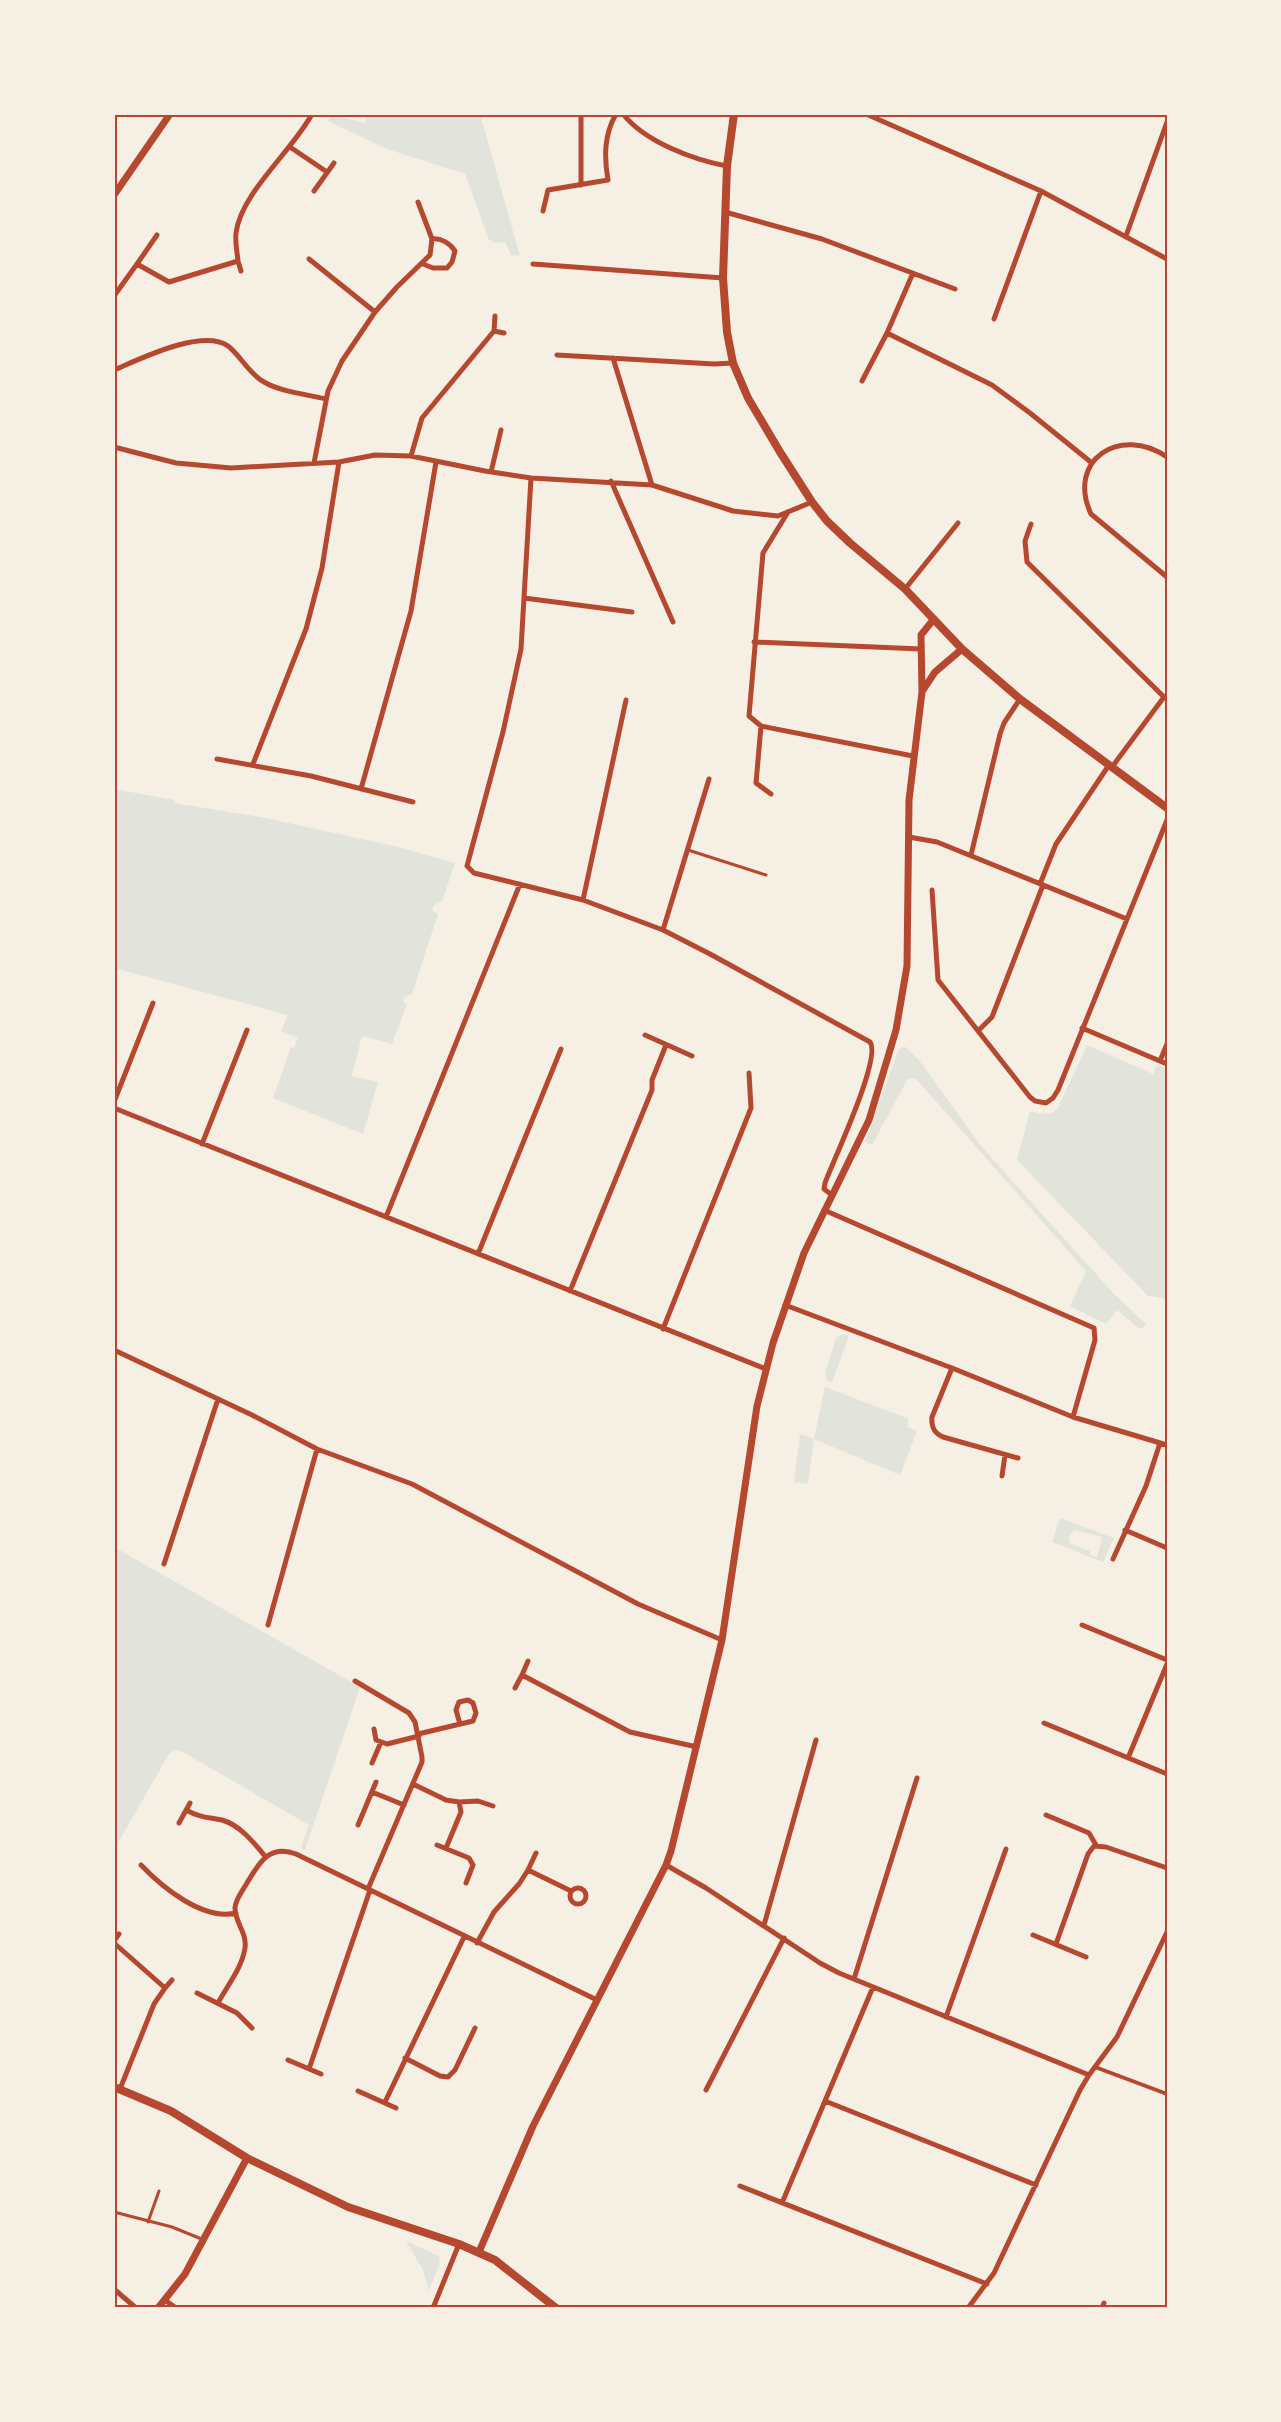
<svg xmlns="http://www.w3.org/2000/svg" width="1281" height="2422" viewBox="0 0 1281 2422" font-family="Helvetica,sans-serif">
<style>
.green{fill:#e2e4dc;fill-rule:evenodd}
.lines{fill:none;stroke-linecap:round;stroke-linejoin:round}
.service{stroke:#b5482f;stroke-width:3}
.pedestrian{stroke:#b5482f;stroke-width:4}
.minor{stroke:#b5482f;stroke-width:5}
.tertiary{stroke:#b5482f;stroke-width:7}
.secondary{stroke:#b5482f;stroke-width:8}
.primary{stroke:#b5482f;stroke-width:8}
.neatline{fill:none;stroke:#b5482f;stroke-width:2}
</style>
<rect width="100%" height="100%" fill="#f6efe4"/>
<path class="green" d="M368,114H480L520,256L511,255L505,242L495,243L489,240L465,174L387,149L328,121L331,115L365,123Z
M114,789L175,800L174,803L266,818L398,847L455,863L442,901L434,905L432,910L438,914L412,994L404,997L403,1002L407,1004L392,1044L362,1036L352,1076L378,1082L363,1134L273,1098L291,1047L294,1048L298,1038L281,1031L288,1015L114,968Z
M1087,1045L1153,1074L1157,1065L1167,1069V1299L1148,1296L1017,1160L1030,1111C1040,1113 1050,1117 1058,1108Z
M904,1046L919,1060L981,1146L1114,1294L1147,1325L1140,1329L1117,1310L1106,1324L1070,1306L1086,1271L916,1079L910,1078L907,1080L872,1145L865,1142L898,1051Z
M843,1334L849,1336L832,1382L827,1381L825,1373L836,1338Z
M825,1387L909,1419L907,1427L917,1431L900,1475L814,1439L808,1484L794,1482L800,1434L814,1439Z
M1060,1518L1114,1538L1103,1562L1052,1542ZM1074,1530L1102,1537L1097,1557L1089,1554L1090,1551L1069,1543L1070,1540L1068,1538Z
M114,1547L360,1687L305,1850L301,1848L309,1825L181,1751L175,1750L169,1754L114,1850Z
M406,2241L439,2256L440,2263L429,2291L423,2270Z"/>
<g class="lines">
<path class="service" d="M688,850L766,875
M114,2212L172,2227L204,2240
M148,2222L159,2191"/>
<path class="pedestrian" d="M1095,2067L1167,2094"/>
<path class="minor" d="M623,114C645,142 694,160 727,166
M866,114L1041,191L1167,259
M581,116V185
M290,147L327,172
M314,191L334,163
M543,211L548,190L608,180C604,157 604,135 616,114
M725,212L822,239L955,289
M1126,236L1167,122
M309,259L375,312
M238,261L241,271
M137,264L157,235
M423,264L433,268H447L452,262L455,251C450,243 441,238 432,239
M533,264L723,278
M114,296L137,264L169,282L238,261C237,251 235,242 236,233C241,193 293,150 312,114
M994,319L1041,191
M494,331L504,333
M887,333L992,385L1030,413L1092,463
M557,355L714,364L733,363
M613,358L652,485
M114,370C140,359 202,328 228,346C241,356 249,374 264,382C281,392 306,394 326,399
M862,381L887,333L913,273
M114,447L176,463L231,468L339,462L375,455L411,456L485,471L531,478L652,485L733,511L778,516L812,502
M411,456L422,418L494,331L495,316
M1167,457C1120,425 1066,460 1091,514L1167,577
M314,463L328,391L342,361L375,312L397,287L430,255L432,239L418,202
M491,472L501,430
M531,478L521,649L503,732L467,866L474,873L583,900L663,930L710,954L870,1042C882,1058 833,1161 825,1183L824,1189L832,1195
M611,481L673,622
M788,512L763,553L749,716L761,726L913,756
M1031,524L1025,541L1027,562L1164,697L1112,767
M905,589L958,523
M524,598L632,612
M754,642L921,649
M761,726L756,783L771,794
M217,759L311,776L413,802
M253,764L306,629L322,568L339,462
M361,789L411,611L436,462
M909,837L937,842L1127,919
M971,855L1000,734L1004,723L1020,699
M1040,884L1056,844L1109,765
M932,890L938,980L1030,1097L1035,1101L1046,1103L1053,1098L1058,1090L1167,820
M583,900L626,700
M663,930L709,779
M1082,1028L1167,1064
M978,1031L992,1017L1043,885
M645,1035L692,1056
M1160,1061L1167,1044
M114,1102L153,1003
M114,1108L766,1369
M202,1144L247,1030
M824,1210L1094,1328L1095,1340L1073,1417
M386,1217L520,884
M478,1254L561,1049
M570,1291L652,1090V1080L666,1045
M785,1305L952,1368L1073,1417L1167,1445
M663,1329L751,1108L749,1073
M114,1350L252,1415L317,1449L412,1484L638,1604L722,1640
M952,1368L932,1417C931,1427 934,1433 943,1437L1018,1458
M1002,1476L1005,1455
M1125,1530L1167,1548
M1113,1559L1146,1486L1160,1443
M164,1564L218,1399
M268,1625L317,1449
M1082,1625L1167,1660
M528,1661L522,1675L630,1732L697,1747
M355,1681L409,1713L415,1722L422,1757V1762L368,1889
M515,1688L522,1675
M1044,1723L1167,1774
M374,1729L376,1740L387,1744L419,1736
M418,1734L473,1721L476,1713L473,1703L468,1700L459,1702L456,1710L460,1724
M1128,1758L1167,1664
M372,1763L381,1742
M413,1784L446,1800L459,1802L461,1812L446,1848
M372,1792L404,1805
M459,1802L478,1801L493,1806
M186,1810C201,1818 207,1817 222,1820C240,1825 254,1843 265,1856
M1046,1815L1089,1833L1096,1845
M179,1823L190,1803
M358,1825L376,1782
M437,1845L469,1858L473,1865L466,1883
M141,1865C162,1887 203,1921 236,1913
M666,1865L706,1888L820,1963L839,1973L1089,2075
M528,1870L536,1853
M570 1896a8 8 0 1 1 16 0a8 8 0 1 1-16 0Z
M764,1925L816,1740
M1033,1935L1086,1957
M114,1941L119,1934
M114,1943L165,1988L154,2004L120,2089
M477,1943L494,1912L519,1884L528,1870L571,1891
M1056,1944L1088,1854L1094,1846L1106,1847L1167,1868
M854,1979L917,1778
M165,1988L172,1980
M197,1993L237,2013L252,2028
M218,2003C227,1986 242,1968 245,1948C247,1932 235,1923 235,1908C235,1900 243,1890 247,1883C259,1863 269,1844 296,1854L597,2000
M946,2017L1006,1849
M405,2058L440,2076L448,2077L455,2070L475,2028
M288,2060L321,2074
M309,2069L370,1890
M706,2090L784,1938
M358,2091L396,2108
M825,2101L1036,2185
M385,2102L464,1937
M740,2186L987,2284
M782,2203L873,1987
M114,2289L136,2308
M165,2300L176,2308
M433,2308L459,2244
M968,2308L994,2273L1080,2090L1089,2075L1117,2037L1167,1932
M1102,2308L1104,2303"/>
<path class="tertiary" d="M114,195L170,114
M923,690L935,672L962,649
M479,2252L533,2126L666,1865L671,1851L722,1640L757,1406L773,1343L804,1253L869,1120L896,1030L907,966L909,800L922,692L921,635L933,620
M158,2308L185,2274L247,2158"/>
<path class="secondary" d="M114,2087L171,2111L247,2158L348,2207L459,2244L495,2260L556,2308"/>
<path class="primary" d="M734,114L727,166L723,278L727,332L733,363L748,398L780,452L812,502L827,521L850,543L905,589L962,649L1020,699L1167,808"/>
</g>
<rect width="1281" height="2422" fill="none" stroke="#f6efe4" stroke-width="231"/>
<rect x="116" y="116" width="1050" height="2190" class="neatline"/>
</svg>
